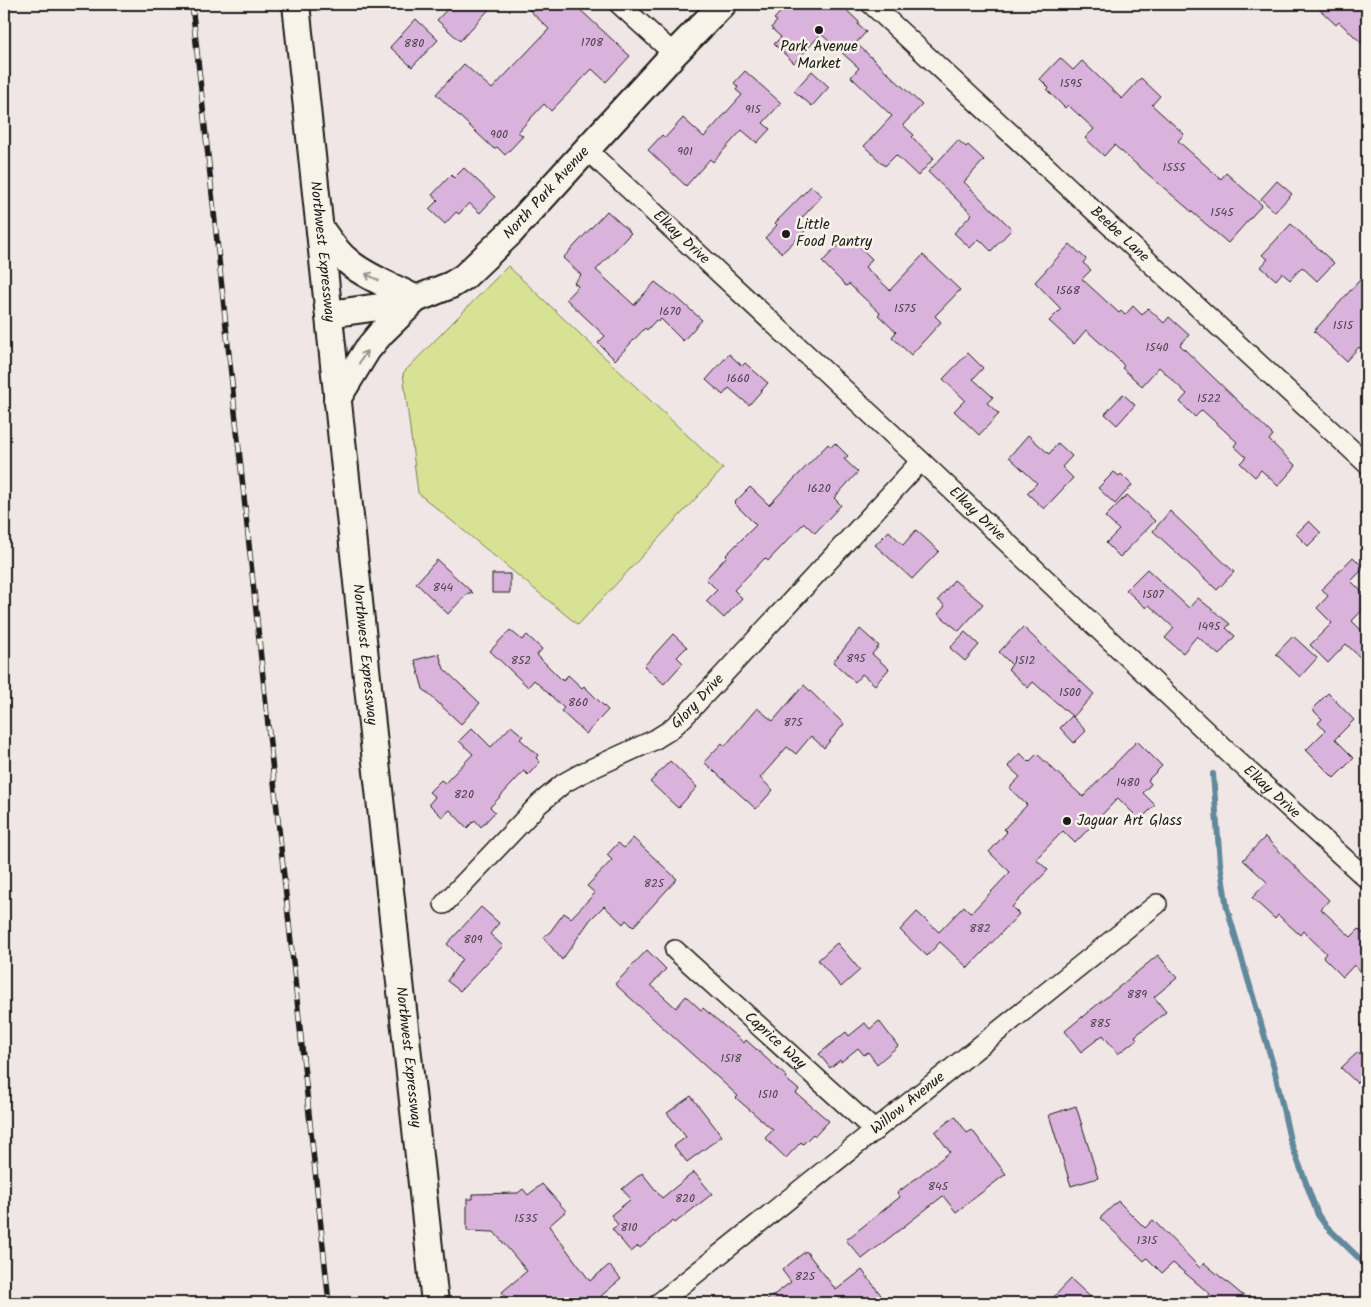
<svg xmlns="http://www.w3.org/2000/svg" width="1371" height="1307" font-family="Kalam,sans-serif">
  <rect width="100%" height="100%" fill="#f1e6e6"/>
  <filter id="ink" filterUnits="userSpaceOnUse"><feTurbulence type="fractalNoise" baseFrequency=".02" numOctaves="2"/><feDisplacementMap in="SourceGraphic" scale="10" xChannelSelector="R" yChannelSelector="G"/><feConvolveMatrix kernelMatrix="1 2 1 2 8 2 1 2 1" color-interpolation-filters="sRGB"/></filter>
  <g filter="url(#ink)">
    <path fill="#d7e295" stroke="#7a7f58" d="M508,266l215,203 -145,156 -160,-132 -15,-120z"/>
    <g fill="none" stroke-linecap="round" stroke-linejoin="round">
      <path stroke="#60899b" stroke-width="6" d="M1213,774l7,89 7,45 47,160 16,72 28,75 8,11 41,40"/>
    </g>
    <path fill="#dab3dc" stroke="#1c1c1c" d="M452,4h42l-34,37 -23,-21z
      M523,4h51l56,52 -24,26 -14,-13 -41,42 -7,-7 -26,28 5,4 -18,19 -8,-8 -3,2 -58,-55 28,-30 28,25 57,-60z
      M788,4h52l19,18 -1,3 8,7 -10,11 66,62 -19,20 11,10 -2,2 22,21 -16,18 -22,-21 -11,11 -21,-20 28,-30 -41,-39 8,-9 -38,-34 -27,29 -20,-19 7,-7 -10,-9 6,-7 -3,-2z
      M1314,4h53v44l-28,-26 -3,3z
      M416,19l22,21 -26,27 -22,-20z
      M1060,58l13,12 9,-9 40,38 19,-21 19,18 -8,9 32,29 -6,7 43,38 5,-6 36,32 -34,38 -114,-98 -10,11 -19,-18 9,-9 -26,-24 -3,3 -18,-18 2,-2 -9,-9z
      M745,71l36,32 -18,20 7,6 -13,14 -15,-13 -29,32 -3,-3 -24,27 -38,-36 14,-15 3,3 18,-20 21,19 38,-42 -6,-5 2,-3 -4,-4z
      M812,71l17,16 -17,19 -18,-15z
      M958,140l8,7 2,-2 16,15 -20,22 48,47 -21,22 -12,-12 -9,9 -16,-15 18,-19 -44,-42z
      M464,168l31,29 -15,16 -11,-10 -10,11 -3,-2 -11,12 -16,-15 9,-9 -6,-5 19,-20 3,3z
      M1277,181l15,13 -17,18 -14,-13z
      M811,186l11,10 -23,25 8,8 -25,24 -17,-15 12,-13 -2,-2z
      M607,211l24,22 -35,37 38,35 21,-23 17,13 1,-1 29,26 -19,21 -22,-22 -3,3 -2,-2 -9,10 -2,-2 -30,32 -17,-17 7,-7 -39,-37 12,-13 -4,-3 7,-8 -18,-17z
      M1291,224l43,39 -17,18 -15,-14 -12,13 -8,-7 -6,7 -15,-13 7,-8 -6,-4z
      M848,235l24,24 -7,8 25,23 33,-35 37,35 -25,26 6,6 -30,33 -19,-18 4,-5 -18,-17 2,-2 -31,-29 -3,2 -24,-24z
      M1070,244l16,15 -3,4 8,7 -9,9 37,34 2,-2 4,4 8,-9 9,9 6,-7 16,15 5,-6 20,18 -9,10 93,90 -4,5 27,26 -18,20 -17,-16 -6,7 -15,-14 6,-6 -12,-11 3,-4 -35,-32 -7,7 -15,-15 7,-8 -28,-27 -17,19 -20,-18 2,-2 -4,-5 -34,-31 -12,14 -25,-23 12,-12 -26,-27z
      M1367,272v33l-6,7 6,6v36l-8,-7 -13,14 -32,-30z
      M968,353l15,15 -10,11 20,18 -6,6 12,11 -20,21 -25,-24 11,-11 -22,-21z
      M729,354l13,12 3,-3 23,20 -19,22 -20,-17 -6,7 -17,-15z
      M1123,394l12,11 -18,20 -12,-11z
      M1028,435l21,19 9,-11 14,13 -10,11 11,11 -29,31 -17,-16 10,-10 -28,-26z
      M835,443l13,13 -4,3 14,13 -24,26 7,7 -26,28 -11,-10 -36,38 -3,-3 -31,32 8,8 -18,20 -18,-17 11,-11 -11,-11 21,-23 -1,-1 30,-30 -22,-22 16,-16 19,18 59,-61 3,3z
      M1114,472l5,4 2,-2 11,11 -17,19 -17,-16z
      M1127,495l28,26 -35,36 -14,-14 13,-13 -14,-13z
      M1170,511l64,61 -17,18 -64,-59z
      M1309,521l12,12 -13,13 -12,-12z
      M916,530l23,21 -27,28 -37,-34 14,-14 14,14z
      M1353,557l11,11 -13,13 16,16v8l-15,16 15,15v28l-21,-20 -18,19 -18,-18 22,-22 -15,-15 11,-12 -6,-7z
      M437,560l36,33h-5l-20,21 -32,-31z
      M1147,569l42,39 9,-10 32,26 -4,4 9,8 -16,19 -22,-19 -14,17 -18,-15 9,-10 -25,-23 -3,3 -20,-18z
      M492,574h18v19h-18z
      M954,580l29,24 -24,27 -21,-17 7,-8 -7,-6z
      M1023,627l71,67 -21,23 -40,-35 -5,6 -20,-19 4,-4 -13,-13z
      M860,629l19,17 -7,8 17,15 -14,16 -13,-11 -7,8 -22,-20z
      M510,630l12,10 5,-5 15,14 -5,6 26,26 5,-6 14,13 2,-2 24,24 -22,24 -25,-23 3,-3 -30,-28 -6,7 -38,-36z
      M965,632l14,13 -14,16 -15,-13z
      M673,634l14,13 -10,10 6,6 -19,21 -20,-18z
      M1293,636l24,22 -17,19 -24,-23z
      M439,654l5,15 36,34 -19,21 -38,-35 -8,-29z
      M804,685l40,39 -20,24 -13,-12 -15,18 -9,-7 -27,31 13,12 -17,19 -52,-47 18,-19 3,3 32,-38 16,13z
      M1328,693l26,27 -19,19 19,19 -20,20 -28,-28 19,-19 -7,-8 4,-4 -10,-10z
      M1072,716l14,15 -12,12 -14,-15z
      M511,726l12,10 -3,3 18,16 -2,3 4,4 -12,13 -4,-4 -25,27 -9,9 5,5 -14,15 -6,-7 -8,8 -17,-18 -8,7 -13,-13 6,-7 -6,-5 12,-12 4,3 28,-29 -14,-13 13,-13 19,19z
      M1137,741l25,25 -14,14 3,4 -8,9 12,12 -15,15 -22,-22 -43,45 -12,-12 -27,28 12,11 -36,37 7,7 -51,54 -28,-26 -13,14 -27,-26 17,-18 22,20 25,-26 7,7 39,-41 -21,-20 18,-20 -3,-3 23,-24 -18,-17 11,-11 -12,-11 12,-13 9,9 8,-8 46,43z
      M670,761l27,26 -19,21 -28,-26z
      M1265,837l64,63 -8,9 30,28 8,-8 8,9v39l-13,-12 -11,12 -20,-20 3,-4 -23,-22 -3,4 -22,-20 -3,4 -23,-21 15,-16 -24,-22z
      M633,838l44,41 -44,48 -7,-7 -3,4 -19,-18 -14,14 -28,40 -19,-23 7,-5 14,-19 7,5 24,-25 -8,-7 25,-26 -5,-5 11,-12 6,5z
      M481,907l18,16 -9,11 13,12 -43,45 -13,-10 15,-22 -15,-15z
      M837,943l23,27 -19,17 -23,-27z
      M647,950l19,19 -15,16 25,23 10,-12 15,14 2,-2 41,35 2,-3 41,37 -1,2 13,11 -3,3 33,28 -14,15 -2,-2 -10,10 -2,-2 -15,16 -21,-20 8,-8 -37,-32 2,-2 -123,-112z
      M1158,955l19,23 -23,19 12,15 -31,24 2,3 -19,15 -15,-19 -22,17 -16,-21z
      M879,1021l19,25 -21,18 -9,-12 -4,3 -6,-7 -17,14 -1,-2 -10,8 -11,-14 27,-22 3,4 16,-13 5,6z
      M1358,1052l9,9v11l-10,11 -16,-15z
      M691,1096l31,40 -35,26 -13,-16 12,-9 -19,-24z
      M1076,1106l22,72 -27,8 -22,-71z
      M955,1116l12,17 5,-3 34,44 -50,38 -13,-16 -81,63 -16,-19 54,-43 -3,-4 53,-41 -15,-20z
      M694,1172l18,22 -37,29 -2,-2 -33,27 -2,-2 -7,6 -19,-23 6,-4 -7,-10 20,-16 -9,-10 20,-16 20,25z
      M542,1184l24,27 -17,15 41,55 19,-16 12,14 -20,17 6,7h-96l-9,-11 25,-21 -33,-39 -27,-1v-32h6v-5l45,-1 5,-4 5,6z
      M1118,1201l27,27 8,-8 47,48 4,-5 48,40h-49l7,-9 -37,-31 -11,10 -15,-15 -3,3 -44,-43z
      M806,1251l30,39 26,-20 19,25 -10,8h-108l28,-21 -9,-12z
      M1071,1279l26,24h-49z"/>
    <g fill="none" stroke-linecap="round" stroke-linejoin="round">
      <defs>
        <g id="street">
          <path d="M619,4l55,50"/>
          <path id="s1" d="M871,4l496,460"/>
          <path id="s2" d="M586,149l335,312 311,295 135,123"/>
          <path id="s3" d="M444,904l95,-100 25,-21 18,-10 72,-33 16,-10 14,-13 237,-256"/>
          <path id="s4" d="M675,950l200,181"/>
          <path id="s5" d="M659,1303l498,-399"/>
        </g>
        <g id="secondary">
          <path id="s6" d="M296,4l79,749 60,550"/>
          <path d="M320,228c9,13 18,26 31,36 19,15 43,23 65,35l-35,34 -14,17 -30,49"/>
          <path id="s7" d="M329,314l50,-7 37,-8 35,-14 13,-8 46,-44 164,-179 49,-50"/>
        </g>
      </defs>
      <use href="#street" stroke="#1c1c1c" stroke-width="22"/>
      <use href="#secondary" stroke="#1c1c1c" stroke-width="30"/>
      <use href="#street" stroke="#f7f3e8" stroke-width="19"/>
      <use href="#secondary" stroke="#f7f3e8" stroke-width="26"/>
      <defs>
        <path id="rail" d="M192,4l137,1299"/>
      </defs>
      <use href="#rail" stroke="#1c1c1c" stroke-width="5.5"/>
      <use href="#rail" stroke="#f7f3e8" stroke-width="4" stroke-dasharray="11" stroke-linecap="butt"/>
    </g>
    <defs><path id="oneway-shaft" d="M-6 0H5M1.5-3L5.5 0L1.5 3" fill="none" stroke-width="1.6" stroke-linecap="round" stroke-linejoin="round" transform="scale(1.25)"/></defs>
    <g stroke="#94928c">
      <use href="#oneway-shaft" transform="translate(372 277) rotate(-153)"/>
      <use href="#oneway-shaft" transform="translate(363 357) rotate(-58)"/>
    </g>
  </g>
  <g fill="#1c1c1c" stroke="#f7f3e8" stroke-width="2">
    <circle cx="819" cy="30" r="5"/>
    <circle cx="786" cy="234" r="5"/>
    <circle cx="1067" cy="821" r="5"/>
  </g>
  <g text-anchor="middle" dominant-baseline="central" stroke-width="5" stroke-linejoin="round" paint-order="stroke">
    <g font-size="12" fill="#4c424c">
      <text x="592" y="42">1708</text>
      <text x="414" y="43">880</text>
      <text x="1071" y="83">1595</text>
      <text x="753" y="109">915</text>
      <text x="499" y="134">900</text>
      <text x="685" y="151">901</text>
      <text x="1174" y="167">1555</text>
      <text x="1222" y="212">1545</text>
      <text x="1068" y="290">1568</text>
      <text x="905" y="308">1575</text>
      <text x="670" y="311">1670</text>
      <text x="1343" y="325">1515</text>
      <text x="1157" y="347">1540</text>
      <text x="738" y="378">1660</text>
      <text x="1209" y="398">1522</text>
      <text x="819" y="488">1620</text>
      <text x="443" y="587">844</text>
      <text x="1153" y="594">1507</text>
      <text x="1209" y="626">1495</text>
      <text x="856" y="658">895</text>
      <text x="521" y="660">852</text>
      <text x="1025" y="660">1512</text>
      <text x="1070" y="692">1500</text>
      <text x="578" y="702">860</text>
      <text x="793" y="722">875</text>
      <text x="1128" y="782">1480</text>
      <text x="464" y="794">820</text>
      <text x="654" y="883">825</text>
      <text x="980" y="928">882</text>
      <text x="473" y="939">809</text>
      <text x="1137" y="994">889</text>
      <text x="1100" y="1023">885</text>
      <text x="731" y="1058">1518</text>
      <text x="768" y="1094">1510</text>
      <text x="938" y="1186">845</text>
      <text x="685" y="1198">820</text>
      <text x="526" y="1218">1535</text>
      <text x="629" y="1227">810</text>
      <text x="1147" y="1240">1315</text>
      <text x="805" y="1276">825</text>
    </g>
    <g font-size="15" fill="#1c1c1c" stroke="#f7f3e8" text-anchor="start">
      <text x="819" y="47" text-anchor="middle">Park Avenue<tspan x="819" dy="17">Market</tspan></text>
      <text x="796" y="225">Little<tspan x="796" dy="17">Food Pantry</tspan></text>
      <text x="1077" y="821">Jaguar Art Glass</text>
    </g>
    <g font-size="15" fill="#1c1c1c" stroke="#f7f3e8">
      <text stroke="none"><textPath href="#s7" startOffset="259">North Park Avenue</textPath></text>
      <text stroke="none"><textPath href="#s1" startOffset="339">Beebe Lane</textPath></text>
      <text stroke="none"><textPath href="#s2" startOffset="130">Elkay Drive</textPath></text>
      <text stroke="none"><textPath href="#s6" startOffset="249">Northwest Expressway</textPath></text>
      <text stroke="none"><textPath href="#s2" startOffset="535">Elkay Drive</textPath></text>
      <text stroke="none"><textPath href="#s6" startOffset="654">Northwest Expressway</textPath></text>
      <text stroke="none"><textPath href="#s3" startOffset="329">Glory Drive</textPath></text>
      <text stroke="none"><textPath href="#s2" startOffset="940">Elkay Drive</textPath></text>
      <text stroke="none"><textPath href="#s4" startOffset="135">Caprice Way</textPath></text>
      <text stroke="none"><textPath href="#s6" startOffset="1059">Northwest Expressway</textPath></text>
      <text stroke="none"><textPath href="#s5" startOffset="319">Willow Avenue</textPath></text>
    </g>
  </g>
  <rect width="1371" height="1307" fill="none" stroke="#f7f3e8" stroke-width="20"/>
  <rect x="10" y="10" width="1351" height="1287" fill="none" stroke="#1c1c1c" stroke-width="2" filter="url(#ink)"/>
</svg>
